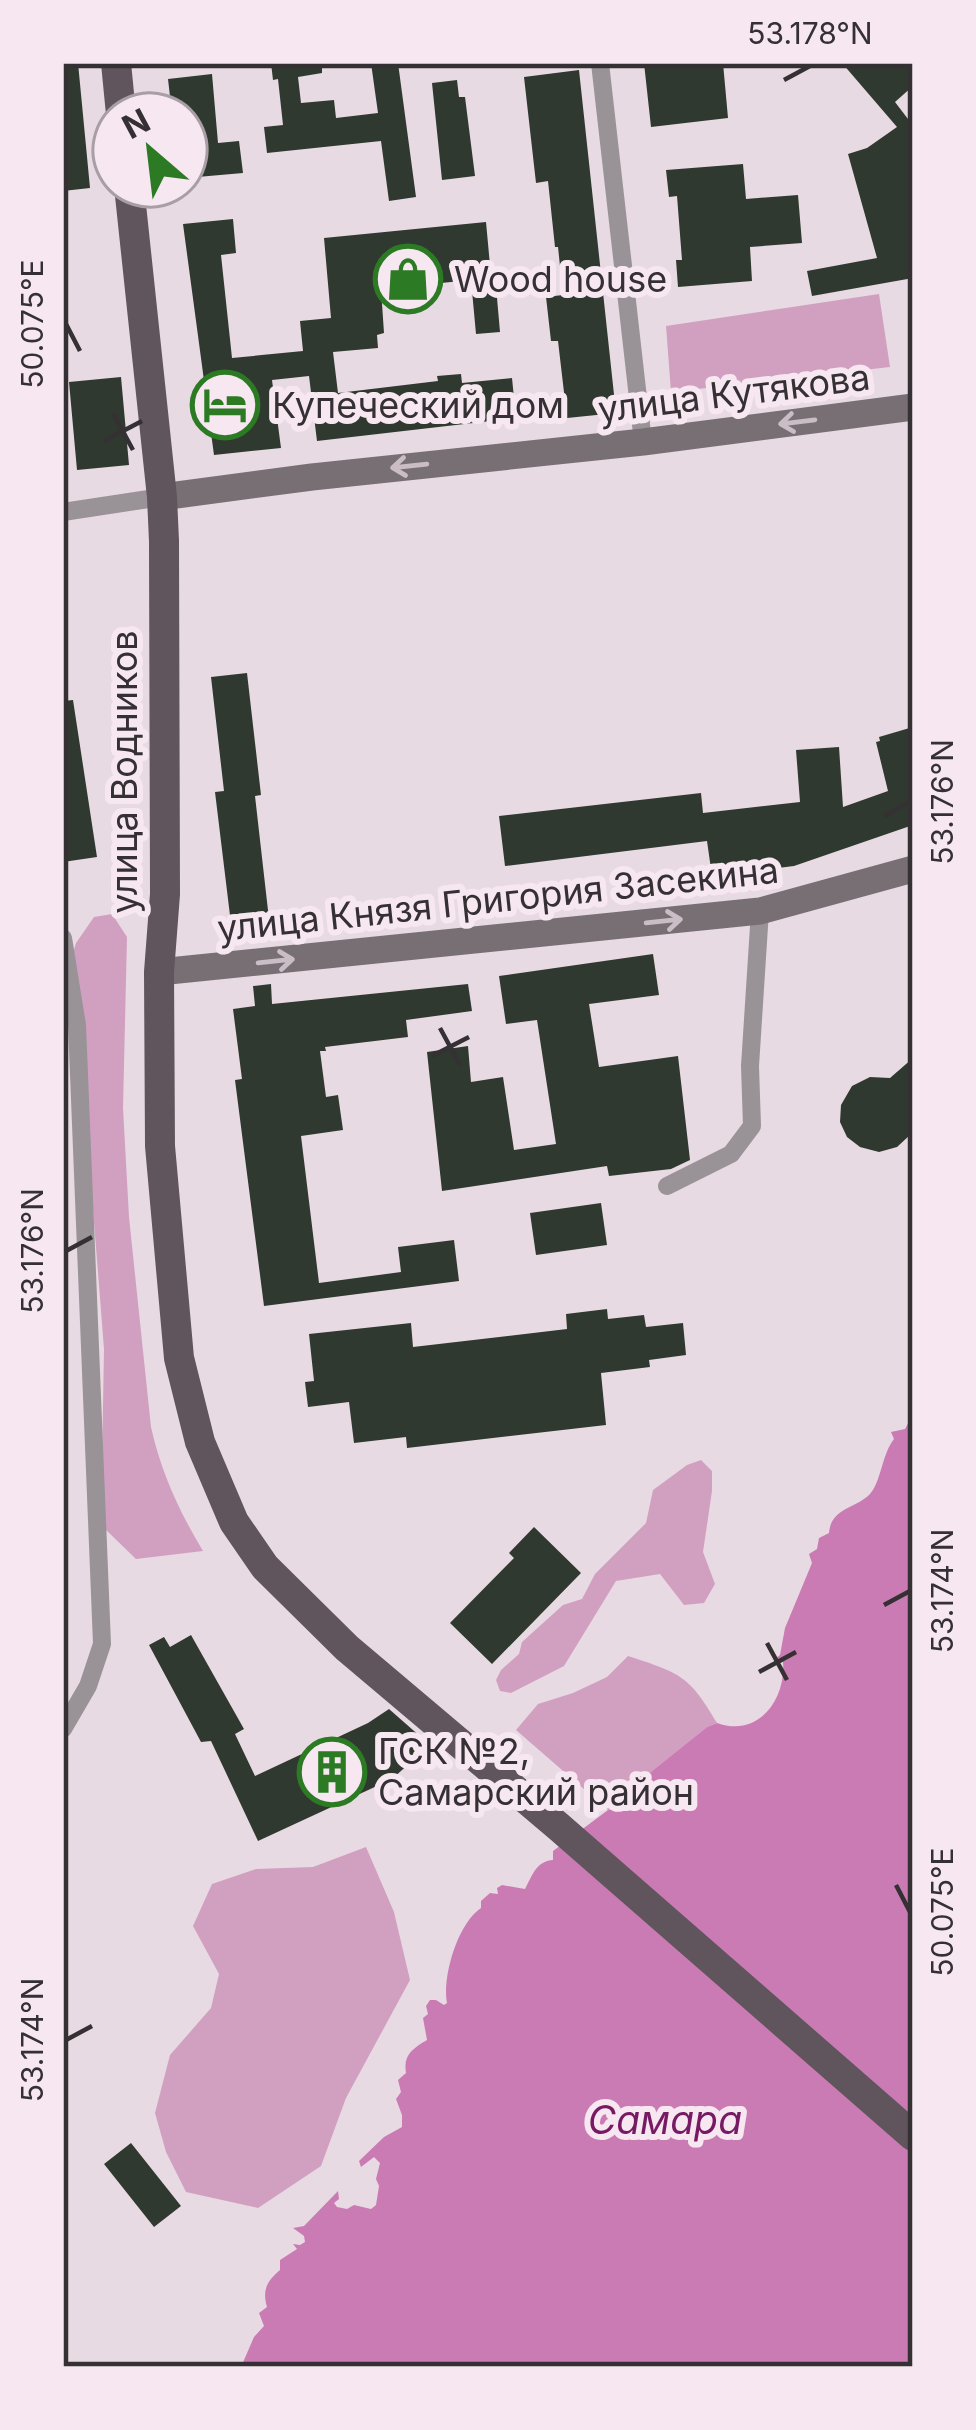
<svg xmlns="http://www.w3.org/2000/svg" width="976" height="2430" font-family="Inter,sans-serif">
  <rect width="100%" height="100%" fill="#e8dae3"/>
  <path fill="#d1a0c1" d="M879,294l11,73 -219,25 -5,-66z
    M112,914l15,23 -4,171 6,109 22,210c10,45 28,84 52,124l-67,8 -31,-30 -3,-68 2,-112 -11,-140 -27,-233 10,-33 18,-26z
    M701,1460l11,11v20l-9,61 12,32 -11,19 -20,2 -24,-31 -44,7 -52,85 -53,27 -11,-2 -4,-11 5,-10 18,-16 3,-12 41,-37 19,-6 13,-25 51,-51 7,-33 34,-25z
    M628,1656c52,17 61,19 89,67l-10,4 -70,56 -12,6 -11,19 -6,2 -92,-80 22,-26 35,-11 34,-16z
    M366,1847l28,65 16,68 -64,118 -25,68 -63,42 -72,-16 -20,-40 -11,-39 15,-58 41,-47 8,-34 -26,-48 19,-42 44,-15 57,-2z"/>
  <path fill="#ca7bb4" d="M913,1414v953h-672l13,-30 10,-11 -5,-13 8,-6c-5,-17 0,-26 13,-37v-10l17,-11 -4,-5 7,1 5,-3 -1,-6 -11,-8 11,-2 34,-35 1,8 -5,4 3,4 10,2 7,-4 17,4 5,-4 3,-19 -3,-7 4,-16 -6,-6 -13,10 -2,-6 25,-24 18,-10v-12l-6,-16 5,-7 -3,-12 8,-7c-3,-18 6,-24 21,-33l-4,-22 5,-4 -2,-8 4,-6h6l8,5 3,-2c-5,-25 10,-79 34,-95v-7l9,-8 8,1 -1,-6 5,-3 23,4c7,-13 11,-28 28,-29v-9l55,-41 6,-2c3,-13 11,-19 23,-25l70,-56 10,-4c41,15 69,-23 66,-61l-6,1 -2,-4 5,-4 5,-27 27,-65 -3,-9 8,-5 2,-11 10,-5c2,-25 26,-24 41,-39 11,-12 12,-40 24,-55l-3,-7 14,-3z"/>
  <path fill="#30392f" d="M63,63h15l12,125 -27,3z
    M271,63h51v10l-24,4 3,26 33,-3 2,18 42,-5 -7,-50h27l18,134 -27,4 -8,-60 -114,12 -3,-26 19,-2 -5,-46 -5,1z
    M644,63h79l5,55 -77,9z
    M842,63h71v23l-18,16 13,17 5,-4v163l-101,18 -5,-25 70,-13 -29,-104 19,-6 30,-21z
    M579,70l37,343 -49,5 -9,-77h-7l-5,-44 17,-2 -5,-48h-3l-7,-66 -12,2 -12,-106z
    M212,74l6,69 21,-2 4,32 -57,5v-64h-14l-4,-35z
    M457,80l2,17h6l10,79 -33,4 -10,-97z
    M743,164l3,35 52,-4 4,48 -52,4 2,34 -74,6 -2,-27h6l-5,-64 -8,1 -3,-27z
    M233,219l3,34 -15,2 11,103 71,-7 -3,-30 31,-3 -7,-80 162,-16 5,54 4,-1 5,57 -24,2 -5,-54 -90,9 3,44 -7,2 1,13 -45,4 5,41 100,-12 -1,-5 24,-2 1,9 50,-5 4,40 -199,23 -8,-65 -37,4 9,68 -67,7 -31,-231z
    M121,377l8,88 -52,5 -8,-88z
    M247,673l14,122 -6,1 15,132 -38,4 -17,-140 9,-1 -13,-114z
    M73,700l24,157 -34,5v-161z
    M913,727v98l-119,41 -82,10 -5,-35 -202,25 -6,-50 202,-23 2,20 97,-11 -4,-52 43,-3 4,60 45,-16 -12,-49 4,-1 -1,-4z
    M653,954l6,41 -70,9 10,63 79,-11 12,104 -19,9 -62,7 -2,-10 -165,25 -15,-139 41,-6 3,36 32,-5 11,73 42,-6 -19,-124 -31,4 -7,-48z
    M271,984l1,20 196,-20 4,27 -66,9 2,17 -83,10 1,4h-6l6,46 12,-2 5,35 -42,6 18,147 82,-11 -3,-25 56,-7 5,41 -195,25 -29,-226 7,-1 -9,-70 22,-3 -2,-20z
    M913,1058v69l-3,8 -13,12 -18,5 -19,-5 -13,-10 -7,-15 1,-17 11,-19 18,-9 20,1z
    M601,1203l6,42 -71,10 -6,-42z
    M607,1309l1,10 36,-4 2,12 37,-4 3,32 -37,5 1,7 -49,6 5,52 -199,23 -1,-11 -52,6 -5,-41 -41,5 -3,-25 9,-1 -5,-47 102,-11 2,24 154,-18 -1,-15z
    M534,1527l47,46 -89,91 -42,-41 64,-65 -5,-5z
    M191,1635l53,94 -9,5 20,42 113,-53 21,-14 41,36 -38,34 -134,62 -47,-100 -10,1 -52,-97 15,-8 6,10z
    M131,2143l50,63 -27,21 -50,-63z"/>
  <g fill="none" stroke-linecap="round" stroke-linejoin="round">
    <path stroke="#999397" stroke-width="18" d="M600,63l43,379
      M63,512l99,-15
      M63,938l14,87 25,619 -14,42 -25,43
      M667,1186l64,-32 21,-28 -2,-60 10,-155"/>
    <path stroke="#786f75" stroke-width="27" d="M162,497l150,-20 331,-35 270,-35
      M159,972l601,-61 153,-42"/>
    <path stroke="#60555c" stroke-width="30" d="M116,63l5,51
      M129,186l33,311 2,44 1,353 -6,78 1,174 19,212 21,84 34,80 31,45 82,81 212,179 354,309"/>
  </g>
  <defs><path id="oneway-shaft" d="M-6 0H5M1.5-3L5.5 0L1.5 3" fill="none" stroke-width="1.6" stroke-linecap="round" stroke-linejoin="round" transform="scale(3)"/></defs>
  <g stroke="#cabdc6">
    <use href="#oneway-shaft" transform="translate(797 422) rotate(173)"/>
    <use href="#oneway-shaft" transform="translate(409 466) rotate(174)"/>
    <use href="#oneway-shaft" transform="translate(664 921) rotate(-6)"/>
    <use href="#oneway-shaft" transform="translate(276 961) rotate(-6)"/>
  </g>
  <path fill="none" stroke="#353033" stroke-width="4.5" d="M784,80l26,-14M66,324l14,27M113,413l20,37M104,441l38,-20M884,816l26,-14M440,1028l20,37M432,1056l37,-19M66,1251l26,-14M884,1605l26,-14M767,1643l20,37M759,1672l37,-20M896,1885l14,27M66,2040l26,-14"/>
  <defs>
    <symbol id="shop-ring" viewBox="-11 -11 22 22"><circle r="9.5" fill="#f6e7f1" stroke="#2c7b24" stroke-width="1.5"/><path d="M-5-2.5h2.3a2.7 3.5 0 0 1 5.4 0H5L5.5 6h-11ZM-1.5-2.5h3a1.5 2.3 0 0 0-3 0Z" fill="#2c7b24"/></symbol>
    <symbol id="hotel-ring" viewBox="-11 -11 22 22"><circle r="9.5" fill="#f6e7f1" stroke="#2c7b24" stroke-width="1.5"/><path d="M-6-4.5h1.5V1H6V5H4.5V3h-9V5H-6ZM-4 0a1.8 1.8 0 1 1 3.6 0ZM.5 0V-2.5h3Q6-2.5 6 0Z" fill="#2c7b24"/></symbol>
    <symbol id="building-ring" viewBox="-11 -11 22 22"><circle r="9.5" fill="#f6e7f1" stroke="#2c7b24" stroke-width="1.5"/><path d="M-4-6H4V6H1V3H-1V6H-4ZM-2.5-4.3h1.7v1.8h-1.7ZM.8-4.3h1.7v1.8H.8ZM-2.5-1h1.7V.8h-1.7ZM.8-1h1.7V.8H.8Z" fill="#2c7b24"/></symbol>
  </defs>
  <g fill-rule="evenodd">
    <use href="#shop-ring" x="370" y="241" width="76" height="76"/>
    <use href="#hotel-ring" x="187" y="367" width="76" height="76"/>
    <use href="#building-ring" x="294" y="1734" width="76" height="76"/>
  </g>
  <g text-anchor="middle" dominant-baseline="central" stroke-width="12" stroke-linejoin="round" paint-order="stroke">
    <g font-size="36" fill="#353033" stroke="#f6e7f1" text-anchor="start">
      <text x="454" y="279">Wood house</text>
      <text x="272" y="405">Купеческий дом</text>
      <text x="378" y="1751">ГСК №2,<tspan x="378" dy="41">Самарский район</tspan></text>
    </g>
    <g font-size="36" fill="#353033" stroke="#f6e7f1">
      <text transform="translate(734 393) rotate(-7)">улица Кутякова</text>
      <text transform="translate(124 772) rotate(-90)">улица Водников</text>
      <text transform="translate(498 899) rotate(-6)">улица Князя Григория Засекина</text>
    </g>
    <g font-size="39" font-style="italic" fill="#771963" stroke="#f6e7f1">
      <text x="665" y="2119">Самара</text>
    </g>
  </g>
  <rect width="976" height="2430" fill="none" stroke="#f6e7f1" stroke-width="132"/>
  <g transform="translate(150 150) rotate(332)"><circle r="57" fill="#f6e7f1" stroke="#a99ea5" stroke-width="3"/>
  <path d="M0-9L21 45L0 30L-21 45Z" fill="#2c7b24"/>
  <text y="-18" font-size="33" font-weight="bold" text-anchor="middle" fill="#353033">N</text>
  </g>
  <rect x="66" y="66" width="844" height="2298" fill="none" stroke="#353033" stroke-width="4.5"/>
  <g font-size="30" text-anchor="middle" fill="#353033">
    <text x="810" y="44">53.178°N</text>
    <text transform="translate(33 324) rotate(-90)" y="10">50.075°E</text>
    <text transform="translate(943 802) rotate(-90)" y="10">53.176°N</text>
    <text transform="translate(33 1251) rotate(-90)" y="10">53.176°N</text>
    <text transform="translate(943 1591) rotate(-90)" y="10">53.174°N</text>
    <text transform="translate(943 1912) rotate(-90)" y="10">50.075°E</text>
    <text transform="translate(33 2040) rotate(-90)" y="10">53.174°N</text>
  </g>
</svg>
